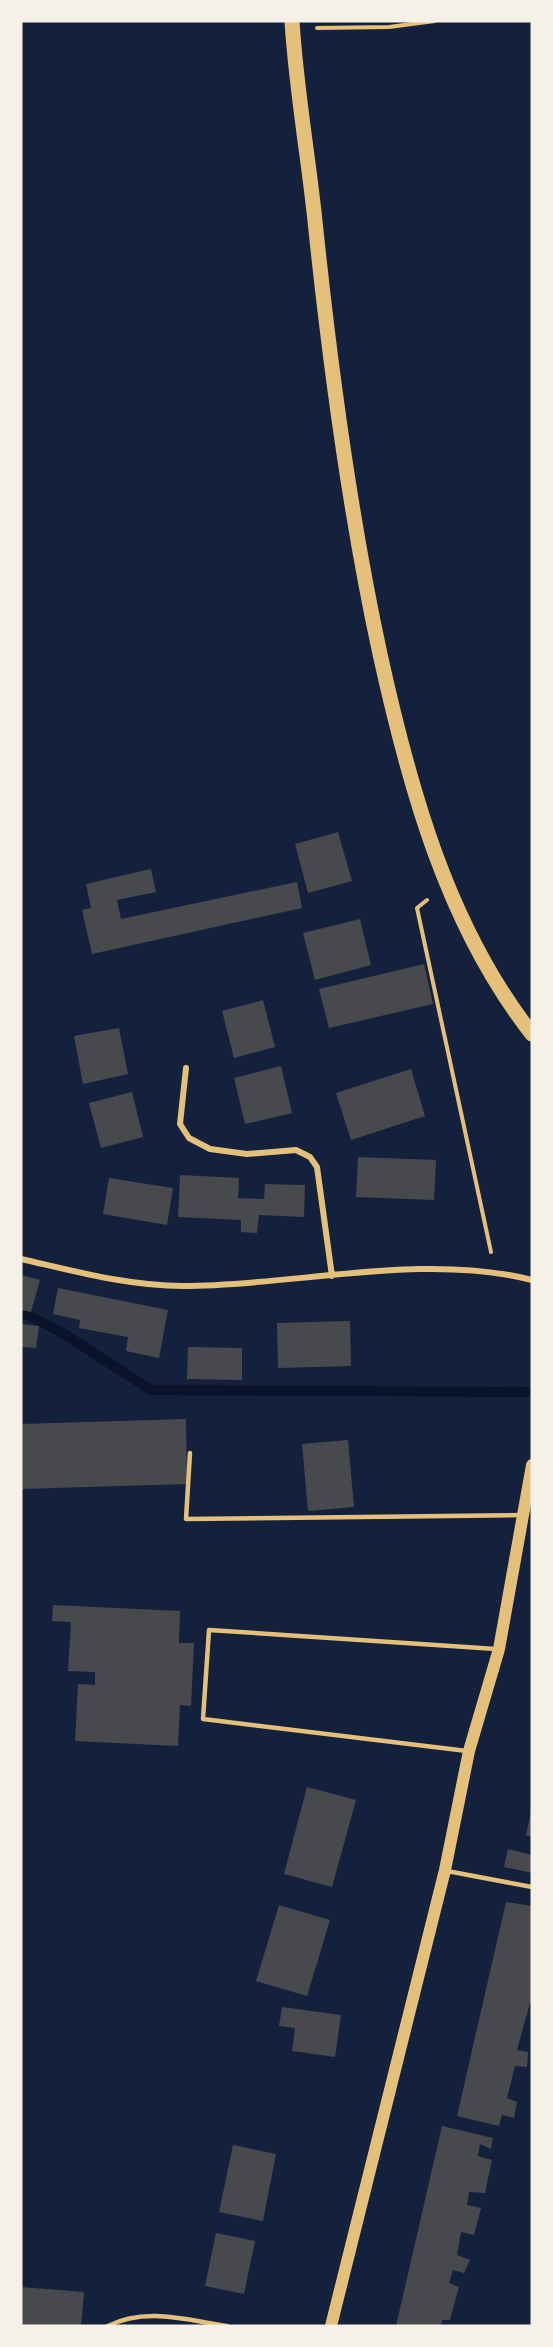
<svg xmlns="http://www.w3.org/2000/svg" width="553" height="2347" font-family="'PT Serif',serif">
  <rect width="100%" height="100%" fill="#14213d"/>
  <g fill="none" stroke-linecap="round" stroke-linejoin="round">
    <path stroke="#0b132b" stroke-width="10" d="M21,1315l5,-1 35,18 90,58 381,2"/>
  </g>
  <path fill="#48494c" d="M338,832l14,49 -44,12 -13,-49z
    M151,869l5,23 -39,8 4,19 176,-37 5,26 -210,46 -10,-44 9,-2 -5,-24z
    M360,919l11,46 -56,15 -12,-47z
    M424,964l9,40 -104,24 -10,-39z
    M263,1000l12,47 -41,11 -12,-47z
    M119,1028l9,46 -45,10 -9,-48z
    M281,1066l11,47 -47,11 -11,-46z
    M411,1069l14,47 -74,24 -15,-47z
    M132,1092l11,45 -42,11 -12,-45z
    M358,1157l78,3 -2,40 -78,-3z
    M180,1175l59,3 -1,20 26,1 1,-15 40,1 -1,32 -45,-2 -2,18 -16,-1v-12l-63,-3z
    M109,1178l64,10 -6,37 -64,-11z
    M21,1275l19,5 -9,32 -10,-2z
    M58,1288l110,22 -9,48 -33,-7 2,-14 -49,-9 1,-8 -27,-6z
    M350,1321l1,45 -73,2 -1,-45z
    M21,1324l18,2 -3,22 -15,-1z
    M188,1347l54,1v32l-55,-1z
    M186,1419l1,65 -166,5v-65z
    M348,1440l6,67 -46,4 -6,-67z
    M53,1605l127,6 -1,32h15l-3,63 -11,-1 -2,41 -103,-5 3,-57 17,1v-13l-27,-1 3,-49 -19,-1z
    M307,1787l49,13 -24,87 -48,-13z
    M531,1812h1v25l-6,-2z
    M508,1849l24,6v18l-28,-6z
    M506,1902l26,4v98l-2,-1 -13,47 11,2 -1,15 -12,-1 -8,32 10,4 -3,16 -12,-3 -3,11 -42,-10z
    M279,1905l51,15 -23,76 -51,-15z
    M282,2007l59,8 -6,42 -43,-6 3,-23 -16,-2z
    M442,2126l51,12 -2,11 -11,-5 -2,12 14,4 -7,33 -16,-1 -2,13 14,3 -7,27 -13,-3 -4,23 13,5 -6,13 -11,-3 -4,13 10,4 -9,33h-8l-1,6h-45z
    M233,2145l43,9 -13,67 -44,-9z
    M216,2233l39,8 -11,53 -39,-8z
    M21,2287l63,5 -3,34h-60z"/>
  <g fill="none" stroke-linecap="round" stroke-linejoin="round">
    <path stroke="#e5c07b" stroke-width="4" d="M317,28l72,-1 46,-6
      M427,900l-10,8 74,344"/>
    <path stroke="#e5c07b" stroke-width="4.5" d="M190,1453l-4,66 336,-4
      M467,1751l-264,-32 6,-89 287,19
      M447,1871l85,16
      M108,2326c38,-19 78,-6 119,0"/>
    <path stroke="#e5c07b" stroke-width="6" d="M186,1068l-6,56 9,14 21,11 37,5 49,-4 14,7 7,10 15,109
      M21,1259c53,12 107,27 162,27 112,0 239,-34 349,-6"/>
    <path stroke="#e5c07b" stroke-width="12" d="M331,2326l114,-456 24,-119 30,-102 33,-184"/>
    <path stroke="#e5c07b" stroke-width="15" d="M292,21c4,67 16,133 23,200 15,145 34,290 65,433 29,132 67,272 152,380"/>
  </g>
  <rect width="553" height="2347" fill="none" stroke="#f6f1e7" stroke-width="45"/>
</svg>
